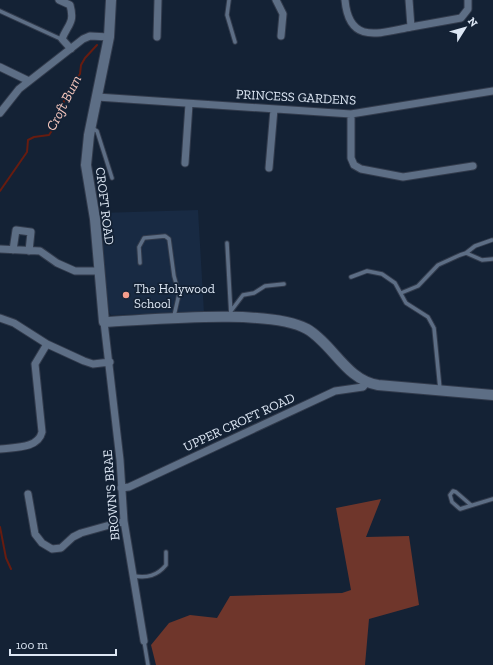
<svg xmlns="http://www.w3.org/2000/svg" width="493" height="665" font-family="'Zilla Slab',serif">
  <rect width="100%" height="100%" fill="#142235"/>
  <path fill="#182a43" d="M198,210l6,103 -93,2 -2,-3 -10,-99z"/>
  <path fill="#6f362b" d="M381,499l-15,38 43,-1 10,69 -50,14 -4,46h-209l-5,-20 18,-22 21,-8 27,3 13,-22 112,-3 9,-3 -15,-82z"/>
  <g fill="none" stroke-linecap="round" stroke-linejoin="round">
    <path stroke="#671c10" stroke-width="2" d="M0,191l27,-39 1,-12 6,-3 15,-2 6,-9 13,-36 12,-16 1,-9 4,-7 12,-13
      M0,527l6,31 5,11"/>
    <defs>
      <path id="lane" d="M229,0l-2,15 8,27
        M0,11l63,29
        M92,128l5,3 15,47
        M227,243l4,73
        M466,253l9,-7 17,-6
        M140,263l-1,-16 5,-9 21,-2 4,3 5,37 5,18 -5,22
        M351,277l16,-6 15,3 13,9 11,20 22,14 6,11 6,61
        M401,293l17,-7 20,-21 22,-10 6,-2 16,7 11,-1
        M231,311l12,-16 11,-2 11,-7 19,-2
        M471,505l-15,-13 -3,-1 -3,4 2,7 8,7 33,-10
        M134,576c13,2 23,0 32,-11v-13
        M144,641l4,24"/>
      <path id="street" d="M59,0l11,5c5,18 -2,19 -8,34l9,10
        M276,0l7,14 -2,22
        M345,0c4,45 34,33 66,27l-2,-27
        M411,27l50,-9 7,-9v-9
        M157,37l1,-37
        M0,67l29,14
        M97,97l254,17 142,-23
        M0,113l19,-24 64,-50 7,-3 19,1
        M351,114v44l3,7 7,4 42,8 70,-11
        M185,163l4,-59
        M269,168l5,-59
        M0,249l40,2 17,12 18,8h24
        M13,250l3,-20 15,2 -2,19
        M0,318l14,5 33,21 37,17 9,3 17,-2
        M104,322l16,138 4,61 20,120
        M0,449c14,-2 38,0 42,-17l-7,-68 12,-20
        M121,488l8,-1 206,-96 28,-4 4,-5
        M28,494l7,40 7,9 10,6 9,-1 12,-11 8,-4 43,-12"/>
      <path id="secondary" d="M111,0l-2,37 -20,98 -3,30 9,54 9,103c47,-2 165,-14 203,7 26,15 39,51 71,56l115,10"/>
    </defs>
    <use href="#lane" stroke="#323b4c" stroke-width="5.5"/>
    <use href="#street" stroke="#323b4c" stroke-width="9"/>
    <use href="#secondary" stroke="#323b4c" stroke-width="12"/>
    <use href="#lane" stroke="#5d6e85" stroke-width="3.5"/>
    <use href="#street" stroke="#5d6e85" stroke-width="7"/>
    <use href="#secondary" stroke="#5d6e85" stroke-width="10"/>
  </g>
  <circle fill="#f49d8c" stroke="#142235" stroke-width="1.5" cx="126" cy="295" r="4"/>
  <g text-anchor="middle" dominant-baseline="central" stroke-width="3.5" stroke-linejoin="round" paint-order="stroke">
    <g font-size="13" fill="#dde7f4" stroke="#142235">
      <text transform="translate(296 97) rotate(3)">PRINCESS GARDENS</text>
      <text transform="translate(105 206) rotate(83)">CROFT ROAD</text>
      <text transform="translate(239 422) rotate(-25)">UPPER CROFT ROAD</text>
      <text transform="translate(111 495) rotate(-95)">BROWN'S BRAE</text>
    </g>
    <g font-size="13" fill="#dde7f4" stroke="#142235" text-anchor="start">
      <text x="134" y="288">The Holywood<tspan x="134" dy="15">School</tspan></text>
    </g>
    <g font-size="14" font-style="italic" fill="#facac0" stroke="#142235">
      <text transform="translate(64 103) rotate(-63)">Croft Burn</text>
    </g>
  </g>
  <g transform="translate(465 28) rotate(53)" stroke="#142235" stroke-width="3" paint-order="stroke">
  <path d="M0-3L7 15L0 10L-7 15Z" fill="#dde7f4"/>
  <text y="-6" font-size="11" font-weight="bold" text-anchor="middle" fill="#dde7f4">N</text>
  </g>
  <path d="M10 649v6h106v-6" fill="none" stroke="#dde7f4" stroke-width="2"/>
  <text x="16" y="649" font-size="12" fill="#dde7f4" stroke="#142235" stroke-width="3" paint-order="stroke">100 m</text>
</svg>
